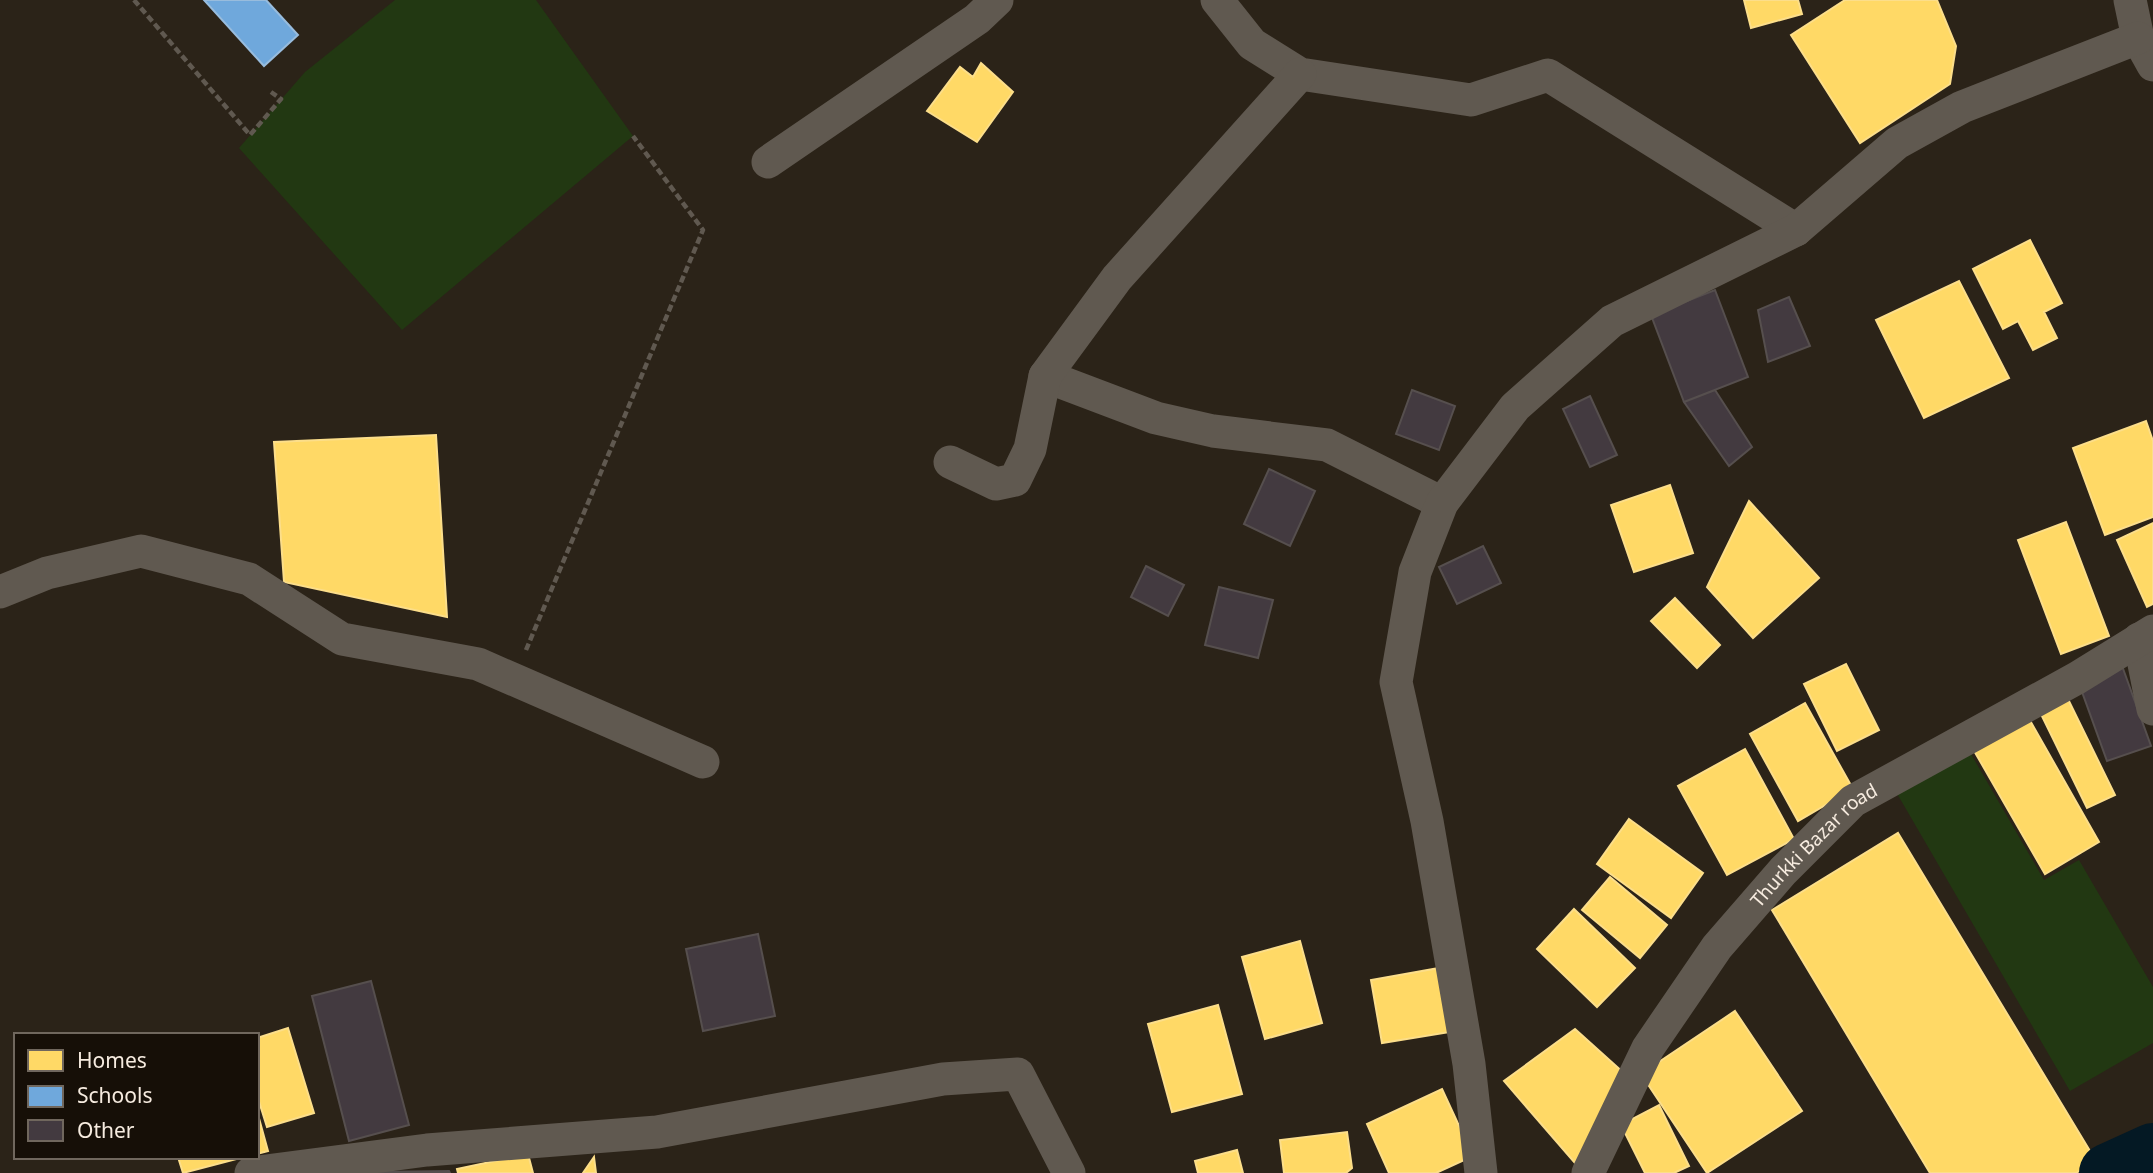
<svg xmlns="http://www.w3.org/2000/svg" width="2153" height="1173" font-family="'Noto Sans',sans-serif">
  <rect width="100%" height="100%" fill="#2b2318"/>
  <path fill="#223812" d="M395,0h141l97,136 -231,194 -163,-182 66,-76z
    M1964,742l80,138 35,-20 74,127v56l-83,48 -178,-306z"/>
  <path fill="#ffd966" stroke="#fcde8a" stroke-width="2" d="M1744,0h54l4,14 -51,14z
    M1845,0h92l19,46 -6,38 -90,59 -69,-108z
    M981,63l32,29 -36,50 -50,-31 33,-44 13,10z
    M2030,240l32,63 -18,9 13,26 -24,12 -15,-29 -15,8 -30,-60z
    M1959,281l50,97 -85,40 -48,-98z
    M2146,421l7,20v76l-48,18 -32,-87z
    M436,435l11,182 -163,-35 -10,-140z
    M1670,485l23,68 -59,19 -23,-67z
    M1749,501l70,77 -66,60 -46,-51z
    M2066,522l43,114 -48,18 -43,-114z
    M2153,523v81l-6,3 -30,-67z
    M1675,598l45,47 -23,23 -46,-47z
    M1846,664l33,66 -42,21 -33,-67z
    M2065,693l50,102 -28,13 -50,-102z
    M1805,703l48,86 -55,32 -48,-87z
    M2024,710l75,132 -54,32 -76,-132z
    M1745,749l49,90 -67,36 -49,-89z
    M1629,819l74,54 -32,45 -74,-54z
    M1898,833l198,328 -20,12h-146l-158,-263z
    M1610,877l57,48 -27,33 -58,-48z
    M1574,909l61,59 -38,39 -60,-58z
    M1300,941l22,82 -57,16 -23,-82z
    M1439,968l11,64 -68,11 -11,-63z
    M1218,1005l24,89 -70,18 -24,-88z
    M1735,1011l67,100 -95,62 -66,-99z
    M288,1028l26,85 -47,14 -10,-32v-57z
    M1575,1029l51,46 -51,88 -71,-82z
    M1442,1089l31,67 -37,17h-47l-22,-49z
    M1659,1105l30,61 -15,7h-29l-24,-48z
    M257,1111l11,40 -11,3z
    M1347,1132l5,36 -6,5h-62l-4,-33z
    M1237,1150l6,23h-45l-3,-12z
    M528,1154l5,19h-75l-1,-4z
    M178,1157h66l-61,16z
    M594,1157l2,16h-13z"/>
  <path fill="#6fa8dc" stroke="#98bcdd" stroke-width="2" d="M204,0h62l32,35 -34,31z"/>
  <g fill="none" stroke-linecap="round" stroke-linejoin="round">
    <path stroke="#041924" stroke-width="60" d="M2109,1173l44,-20"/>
  </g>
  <path fill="#433a40" stroke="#564f4e" stroke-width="2" d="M1715,290l33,87 -64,25 -33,-87z
    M1789,297l21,49 -42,16 -10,-52z
    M1412,390l43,16 -16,44 -43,-16z
    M1715,390l37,57 -23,19 -45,-64z
    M1590,396l27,59 -27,12 -27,-58z
    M1269,469l46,22 -25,55 -46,-22z
    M1483,546l18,37 -44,21 -18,-37z
    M1146,566l38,19 -16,31 -37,-19z
    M1219,587l54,13 -15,58 -53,-13z
    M2121,663l30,83 -44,15 -30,-83z
    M758,934l17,82 -72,15 -17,-82z
    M371,981l38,144 -60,16 -37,-145z
    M449,1171l1,2 -76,-1z"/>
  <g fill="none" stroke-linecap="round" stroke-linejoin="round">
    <path stroke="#605950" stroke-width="4.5" stroke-dasharray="7 3.5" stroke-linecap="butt" d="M134,0l116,135 31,-36 -10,-7
      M526,650l177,-420 -70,-94"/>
    <g stroke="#605950" stroke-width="33">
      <path d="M1217,0l35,44 48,30 171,26 77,-25 248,155"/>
      <path d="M2130,0l8,38 15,27"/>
      <path d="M768,162l209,-143 20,-19"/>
      <path d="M1045,376l111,42 57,13 114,14 115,58"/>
      <path d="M950,462l46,22 19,-4 15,-31 15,-73 72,-98 183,-204"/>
      <path d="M0,592l47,-19 94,-22 108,28 93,60 136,25 225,98"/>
      <path d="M2139,639l14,70"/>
      <path d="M251,1173l176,-23 230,-18 286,-53 75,-5 51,99"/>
      <path d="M1481,1173l-12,-109 -42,-243 -31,-139 19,-110 27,-69 73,-96 97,-86 184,-91 101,-87 65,-36 176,-69"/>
      <path id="s1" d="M1588,1173l60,-125 69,-101 66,-76 70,-70 224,-123 76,-47"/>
    </g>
  </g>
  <g text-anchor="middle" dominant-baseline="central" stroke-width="7" stroke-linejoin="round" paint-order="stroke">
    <g font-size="19" fill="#f6ebdf" stroke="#160f07">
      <text stroke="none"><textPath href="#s1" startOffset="402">Thurkki Bazar road</textPath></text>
    </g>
  </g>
  <rect x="14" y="1033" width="245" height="126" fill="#160f07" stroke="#70675d" stroke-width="2"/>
  <rect x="28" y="1050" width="35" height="21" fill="#ffd966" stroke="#70675d" stroke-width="2"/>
  <text x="77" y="1068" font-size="21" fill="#f6ebdf">Homes</text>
  <rect x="28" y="1086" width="35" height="21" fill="#6fa8dc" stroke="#70675d" stroke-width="2"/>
  <text x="77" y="1103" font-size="21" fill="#f6ebdf">Schools</text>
  <rect x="28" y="1120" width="35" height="21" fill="#433a40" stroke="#70675d" stroke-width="2"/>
  <text x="77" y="1138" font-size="21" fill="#f6ebdf">Other</text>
</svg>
